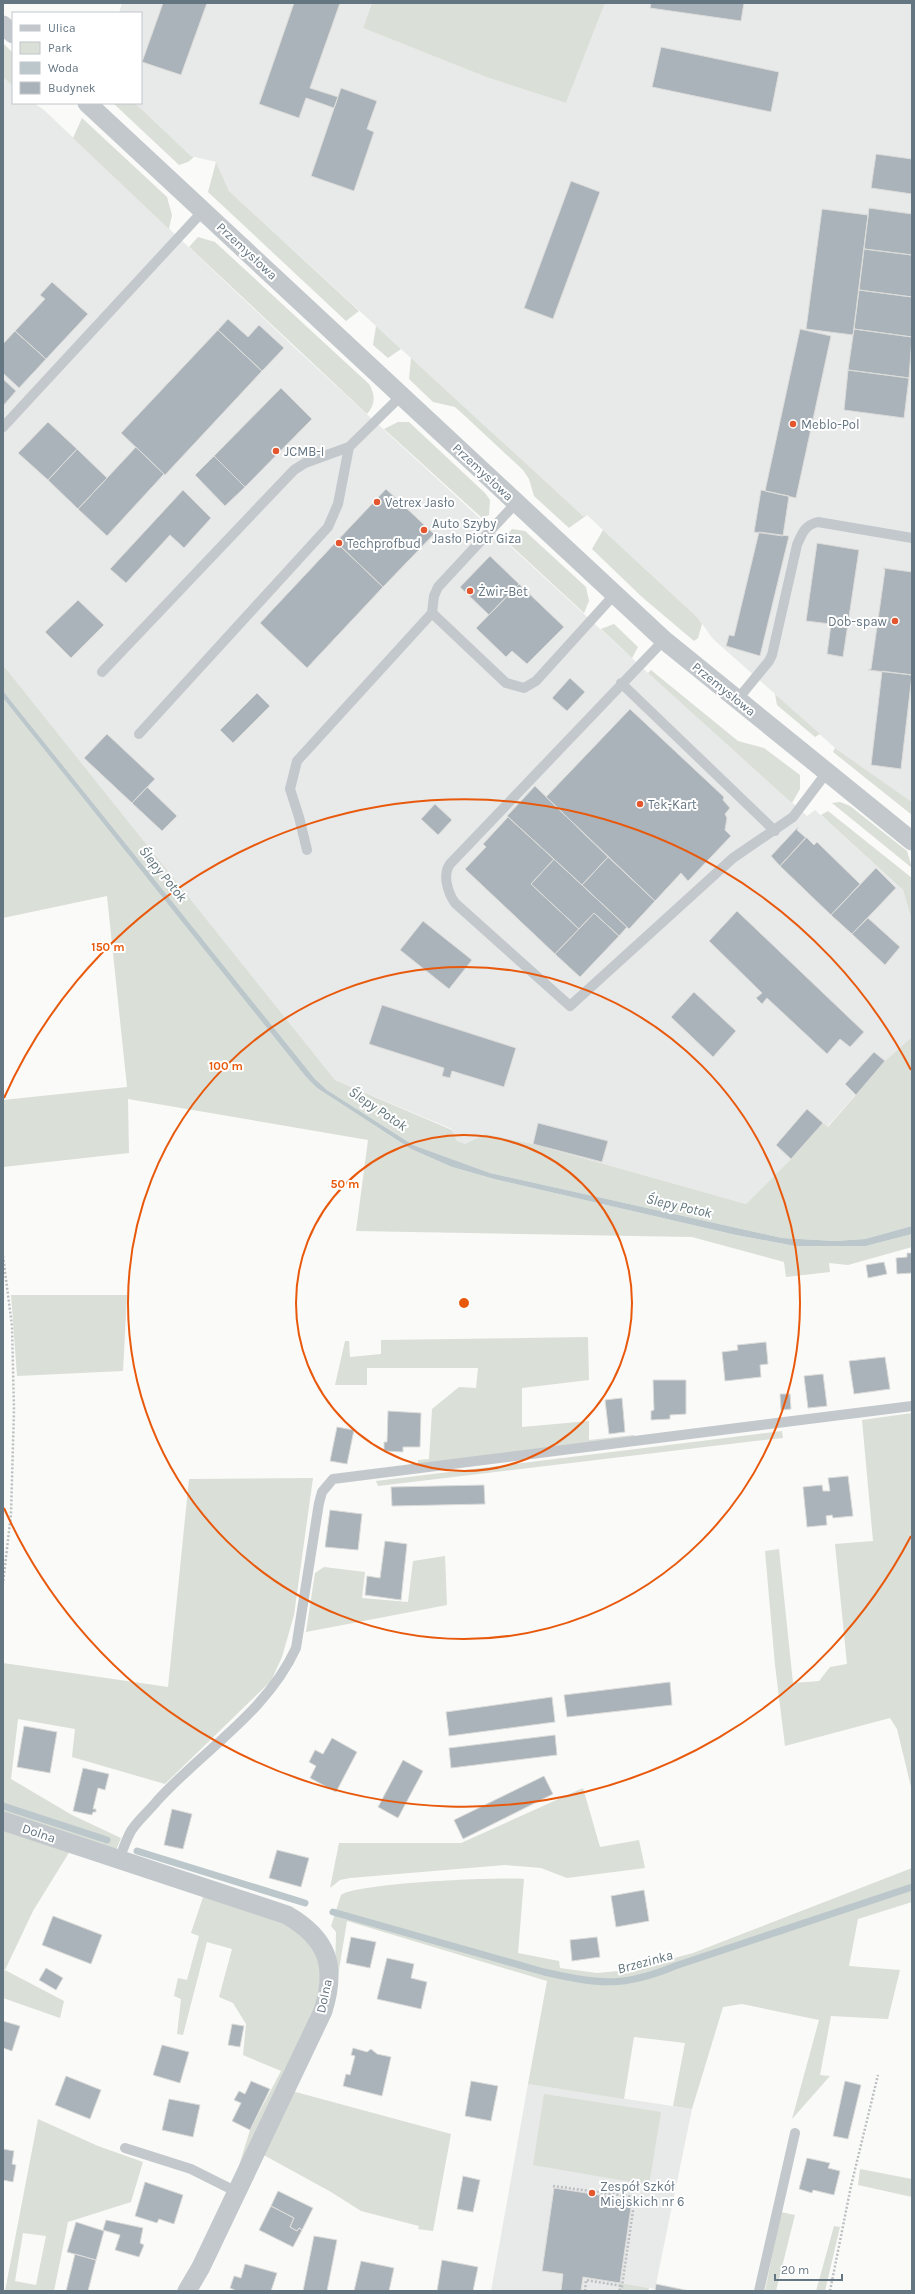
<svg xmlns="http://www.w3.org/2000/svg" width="915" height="2294" font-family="Karla,sans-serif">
  <rect width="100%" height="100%" fill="#fafaf8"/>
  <path fill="#e8e9e9" d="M122,3h250l-9,25 123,49 80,26 39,-100h307v799l-77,-54 -60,-54 -62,-55 -15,-21 -111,-103 -4,1 -354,-325 -13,-29 -25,-6 -56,-53h6v-90h-22z
    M3,77l10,9v17h21l10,7 250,237 354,326 159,143 8,-6 88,80 9,31v116l-27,24 -58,66 -4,-4 -32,36 -45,45 -213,-60 -47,-10 -21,10 -8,-2 -5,-13 -117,-49 -332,-415z
    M528,2084l164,25 -37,180 -35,-6 -1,8h-128z"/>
  <path fill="#dadfd7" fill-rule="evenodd" d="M372,3h233l-39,100 -80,-26 -123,-49z
    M3,43l10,10v33l-10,-9z
    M113,103h22l56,53 3,1 -6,5 -9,3z
    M82,118l85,79 5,18 -3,14 -96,-91z
    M216,162l13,29 130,120 -13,10 -138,-129z
    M198,237l17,5 154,142c6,10 7,20 -2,30l-178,-167z
    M376,326l25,23 -13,9 -15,-13z
    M411,358l172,158 4,-1 -18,13 -35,-32 -5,-17 -6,-9 -58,-54 -10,-9 -22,-5 -24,-23z
    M398,422h11l76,71 5,7 -1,15 -7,3 -98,-89z
    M512,529l13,2 61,56 3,14 -5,12 -80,-74z
    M603,530l95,88 4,6 -4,14 -4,3 -52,-44 -50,-48z
    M614,624l24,23 -6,11 -31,-29z
    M3,665l332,415 117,50 5,11 8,3 21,-10 47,10 213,60 45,-45 32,-36 5,4 57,-66 27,-24v189l-47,13 -30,2 -53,-3 -292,-65 -77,-28 -86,-55 -12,-11 -312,-388z
    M651,670l87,71 26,7 36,27v14l-8,14 -144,-130z
    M775,694l45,40 -5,3 -38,-32z
    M3,698l303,379 11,11 94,61 41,18 42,12 242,56 59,11h71l46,-12v13l-64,18 -19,-2 1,9 -44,5 -2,-15 -92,-25 -336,-6 12,-91 -240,-41 1,54 -126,14v-67l124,-13 -20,-191 -104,22z
    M835,748l77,54v13l-79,-63z
    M840,802l10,4 57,45 5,17 -80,-65z
    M828,811l84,67v43l-9,-31 -82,-75z
    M11,1295h116l-4,76 -106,5z
    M588,1337l1,43 -67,8v39l67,-6v19l45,-5 1,2 -217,28v-5l11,-1 3,-50 27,-22 17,1 2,-20h-111v17h-32l10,-44h4l1,16 31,-3v-14z
    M912,1413v378l-15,-62 -7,-11 -105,28 -10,-81 -10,-114 14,-2 14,134 26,-2 11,-14 17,-3 -12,-120 38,-3 -11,-121z
    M782,1431l1,7 -28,3 -377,45 -2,-5z
    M313,1478l-19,137 -12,42 -11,24 -106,103 -93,-27 3,-28 -57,-10 -7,60 61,36 49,23 -5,12 -113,-35v-152l165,24 21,-208z
    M445,1556l2,49 -141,27 9,-59 9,-6 41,5 -3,26 46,4 5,-41z
    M583,1788l17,59 39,-7 6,28 -78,10 -26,-10 -36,-3 -155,13 -10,2 -10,8 9,-45h122z
    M3,1826l67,25 -37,60 -28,59 59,31 -4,17 -57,-20v-25l2,-3 -2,-1z
    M912,1868v34l-54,17 -9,47 51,4 -12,49 -57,-3 -11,59 10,1 -38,43 27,-99 -77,-16 -19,3 -31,102 -19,-3 12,-63 -51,-6 -10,62 -96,-15 19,-103 -200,-60 -9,55 -3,-1 1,-43 -5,-6 10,-31c17,-12 157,-18 183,-16l-6,74 41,8 1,7 37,5 33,-3 63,-17z
    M205,1891l95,36 22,37 -6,45 -79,163 13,-42 31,-59 -38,-16 3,-31 -13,-21 -14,-6 13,-48 -25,-7 -24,93 -6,-1 4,-35 -7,-3 4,-18 9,2 12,-44 -8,-3z
    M292,2091l159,43 -18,97 -15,-2 1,-3 -58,-15 -30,-19 -71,-39z
    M544,2094l117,18 -12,73 -116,-20z
    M38,2119l60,27 45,16 -12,40 -63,20 -14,69h-49zM23,2233l23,3 -10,49 -21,-4z
    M860,2169l52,10v18l-54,-12z
    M781,2212l14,3 -19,76h-11z
    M834,2226l6,1 -15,64h-9z
    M620,2283l29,5 -1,3h-29z"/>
  <path fill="#bbc7cb" d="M3,691l312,388 12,11 86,55 77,28 292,65 53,3 30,-2 47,-13v8l-46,12h-71l-59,-11 -242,-56 -42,-12 -41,-18 -94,-61 -11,-11 -303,-379z"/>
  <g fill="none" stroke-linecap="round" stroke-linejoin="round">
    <path stroke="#bbc7cb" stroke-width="7" d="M3,1806l104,34
      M137,1851l168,52
      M333,1912l211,60c54,12 79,16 131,-6l237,-79"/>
  </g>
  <path fill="#aab3b9" stroke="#dcdcda" d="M163,3h44l-26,72 -39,-13z
    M294,3h46l-30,85 28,9 -4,11 -28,-10 -7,20 -40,-14z
    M651,3h93l-3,18 -91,-13z
    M661,47l118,25 -8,40 -119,-25z
    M341,88l36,13 -10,28 7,3 -20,59 -43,-15z
    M876,154l36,5v35l-41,-6z
    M571,181l29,11 -47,127 -29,-11z
    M869,208l43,6v41l-48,-6z
    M822,209l46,6 -15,120 -47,-6z
    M864,249l48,6v42l-53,-7z
    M52,282l36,32 -42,45 -31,-28 30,-32 -5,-4z
    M859,290l53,7v40l-58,-8z
    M228,319l20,18 11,-12 25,23 -22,23 -44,-41z
    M800,329l31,7 -35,162 -31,-7z
    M854,329l58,8 -3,41 -61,-8z
    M218,330l44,41 -97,104 -44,-42z
    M15,331l31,28 -27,29 -16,-15v-29z
    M848,370l61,8 -5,40 -60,-8z
    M3,379l13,12 -13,15z
    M281,388l31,31 -67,68 -31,-31z
    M48,422l29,27 -29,31 -30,-27z
    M136,447l28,27 -57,62 -29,-27z
    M77,449l30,29 -29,31 -30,-29z
    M214,456l31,31 -20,19 -30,-31z
    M386,489l48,45 -51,53 -47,-45z
    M183,490l28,28 -27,30 -14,-13 -44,48 -16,-14z
    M761,490l28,6 -6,40 -29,-4z
    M759,532l30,4 -29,120 -34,-10 3,-11 5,1z
    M336,542l47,45 -76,81 -47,-45z
    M817,543l42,7 -16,107 -16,-3 4,-30 -25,-3z
    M490,556l29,28 -30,31 -29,-28z
    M883,568l29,4v103l-44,-5 3,-1 14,-99z
    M519,584l45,43 -37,37 -15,-13 -6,6 -30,-29z
    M78,600l26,25 -33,33 -26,-26z
    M882,671l30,4 -11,94 -30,-4z
    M570,678l15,14 -18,19 -15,-13z
    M257,693l13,13 -37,37 -13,-13z
    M630,709l94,88 -1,3 7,8 -5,6 2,4 -2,12 6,6 -43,45 -7,-8 -26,28 -109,-104z
    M107,734l48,45 -23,24 -48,-45z
    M535,786l73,71 -26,28 -75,-69z
    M147,787l30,29 -15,15 -30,-28z
    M435,804l17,16 -14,15 -17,-16z
    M508,817l46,42 -23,25 48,45 -24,25 -90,-85 21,-22 -3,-3z
    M798,827l-1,3 9,8 -26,28 -9,-10z
    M806,837l8,8 3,-3 43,42 -29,31 -51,-49z
    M608,857l47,44 -26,28 -47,-44z
    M554,859l73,68 -8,9 -25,-23 -15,16 -48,-45z
    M876,868l20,20 -44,46 -21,-19z
    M737,911l127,121 -14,15 -10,-8 -13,15 -60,-56 -5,6 -6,-6 6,-5 -53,-52z
    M594,913l25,23 -39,41 -25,-23z
    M868,918l32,29 -15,18 -33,-31z
    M423,921l49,39 -23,29 -49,-39z
    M694,992l42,39 -23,26 -42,-40z
    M382,1005l134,43 -12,39 -52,-16 -2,7 -8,-2 2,-8 -75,-24z
    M874,1052l11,9 -29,34 -11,-11z
    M807,1109l16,14 -32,36 -15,-14z
    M538,1123l70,18 -6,21 -69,-18z
    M907,1253h5v20l-15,1 -1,-16 11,-1z
    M884,1262l3,12 -19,4 -2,-13z
    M766,1342l2,22 -8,1 1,12 -36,4 -3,-29 16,-2 -1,-5z
    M885,1357l5,32 -36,5 -5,-33z
    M823,1374l4,32 -19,2 -4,-32z
    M653,1380h33v34l-16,1v4l-19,1v-9l3,-1z
    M780,1394h10l1,15 -10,1z
    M622,1398l3,34 -16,2 -4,-34z
    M388,1411l33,2 -1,34h-17v5l-19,-1v-9h3z
    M337,1427l17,3 -7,34 -17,-3z
    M848,1476l5,40 -20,2 -1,-3 -6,1 1,9 -20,2 -4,-40 19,-2 1,6h7l-2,-13z
    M484,1485l1,19 -93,2 -1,-19z
    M330,1510l32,4 -4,36 -33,-3z
    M385,1541l22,3 -6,56 -36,-5 2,-19 13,2z
    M670,1682l2,23 -105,12 -3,-22z
    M552,1697l3,25 -106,14 -3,-24z
    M24,1726l33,6 -7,41 -33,-6z
    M555,1735l2,20 -106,13 -2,-20z
    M332,1738l25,14 -21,40 -26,-14 6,-12 -7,-4 6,-12 8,4z
    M403,1760l20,11 -25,47 -20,-11z
    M83,1768l26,6 -4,16 -7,-2 -5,21h3v3h-3l-1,3 -19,-4z
    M544,1776l9,18 -90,45 -9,-19z
    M172,1809l20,5 -9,35 -19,-4z
    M277,1850l32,8 -8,29 -32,-9z
    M644,1890l5,31 -33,6 -5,-31z
    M53,1916l49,19 -11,29 -49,-19z
    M351,1937l25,5 -6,26 -24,-5z
    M597,1937l3,20 -28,4 -2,-21z
    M387,1958l27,6 -3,14 16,4 -6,27 -44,-10z
    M46,1968l17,10 -7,12 -17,-10z
    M3,2021l17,5 -8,25 -9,-3z
    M232,2024l12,2 -4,21 -12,-2z
    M162,2045l27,7 -9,31 -27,-8z
    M353,2048l14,4 4,-3 6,5 14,3 -9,39 -39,-10 3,-12 4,1 5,-19 -4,-1z
    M66,2076l35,14 -11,29 -35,-14z
    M251,2081l19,8 -20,41 -18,-9 9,-18 -7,-3 5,-9 6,3z
    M471,2081l27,5 -7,35 -26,-5z
    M845,2081l16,4 -13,54 -15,-3z
    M169,2099l31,6 -7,32 -31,-7z
    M3,2149l11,2 -2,13 4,1 -3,17 -10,-2z
    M807,2158l23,5 -2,5 12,3 -6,24 -21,-5 -1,3 -13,-4z
    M463,2176l17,4 -7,32 -16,-3z
    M145,2182l38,13 -9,29 -15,-5 -2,4 -22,-7z
    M554,2188l78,12 -12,83 -37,-6 -2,14h-20l2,-17 -21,-3z
    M278,2191l35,17 -11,22 -3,-2 -2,3 -7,-4 4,-9 -23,-12z
    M271,2206l23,12 -4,9 7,4 2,-3 3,2 -9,17 -34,-17z
    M106,2220l37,8 -3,15 4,2 -5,12 -24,-7 5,-15 -17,-5z
    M76,2222l28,9 -8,29 -29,-8z
    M314,2236l23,4 -10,51h-24z
    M75,2254l21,6 -8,31h-22z
    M442,2260l36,7 -5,24h-36z
    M361,2261l33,7 -5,23h-35z
    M245,2264l32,9 -6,18h-34l-7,-3 4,-12 7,2z
    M656,2284l34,7h-35z"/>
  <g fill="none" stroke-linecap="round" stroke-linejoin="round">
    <path stroke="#bbbfc2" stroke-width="2.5" stroke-dasharray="2 2" stroke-linecap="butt" d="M3,1256l9,70 2,84 -3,104 -8,69
      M553,2186l82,11 -13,89 -3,5
      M585,2291l1,-11 36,6
      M830,2291l21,-105 27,-111"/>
    <path stroke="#c3c8cc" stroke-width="10" d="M3,427l200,-216
      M432,613l74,70 18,5 12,-7 78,-86
      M664,640l-214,224c-8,11 -2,29 5,39l115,103 163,-148 60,-41 34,-45
      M102,672l192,-202 11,-7 44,-16
      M621,683l154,148
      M737,700l32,-39 3,-6 25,-110c5,-12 8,-20 21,-23l94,16
      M139,734l189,-207 10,-23 11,-57 53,-52
      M307,850l-8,-33 -9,-28 7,-28 135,-148 2,-17 4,-9 78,-84
      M119,1859c4,-9 7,-19 12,-28 7,-11 18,-20 26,-30 46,-51 110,-89 139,-153l23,-145 3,-11 11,-13 579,-73
      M125,2148l66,21 44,22
      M759,2291l36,-158"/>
    <path stroke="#c3c8cc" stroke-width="19" d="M3,25l10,9
      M87,103l577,537 248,201
      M3,1821l284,94c41,24 50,51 36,96l-122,256 -14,24"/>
  </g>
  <g fill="none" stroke="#e8590c" stroke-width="2">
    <circle cx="464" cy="1303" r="168"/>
    <circle cx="464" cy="1303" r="336"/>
    <path d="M911 1536A504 504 0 0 1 4 1508M4 1098A504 504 0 0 1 911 1070"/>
  </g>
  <g fill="#e4572e" stroke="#fff" stroke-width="1.5">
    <circle cx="793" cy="424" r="4"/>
    <circle cx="276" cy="451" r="4"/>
    <circle cx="377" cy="502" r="4"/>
    <circle cx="424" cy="530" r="4"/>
    <circle cx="339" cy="543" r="4"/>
    <circle cx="470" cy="591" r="4"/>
    <circle cx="895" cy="621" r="4"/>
    <circle cx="640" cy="804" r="4"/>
    <circle cx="592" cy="2193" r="4"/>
  </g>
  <g text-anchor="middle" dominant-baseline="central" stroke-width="4" stroke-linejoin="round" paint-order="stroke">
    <g font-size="13" fill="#657683" stroke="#fff">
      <text transform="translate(247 251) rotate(43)">Przemysłowa</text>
      <text transform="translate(483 472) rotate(43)">Przemysłowa</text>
      <text transform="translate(724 689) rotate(39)">Przemysłowa</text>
      <text transform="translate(39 1833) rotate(19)">Dolna</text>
      <text transform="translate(324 1996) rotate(-78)">Dolna</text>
    </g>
    <g font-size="13" fill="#657683" stroke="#fff" text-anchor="start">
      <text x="801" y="424">Meblo-Pol</text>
      <text x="284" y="451">JCMB-I</text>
      <text x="385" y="502">Vetrex Jasło</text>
      <text x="432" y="523">Auto Szyby<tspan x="432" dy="15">Jasło Piotr Giza</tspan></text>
      <text x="347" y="543">Techprofbud</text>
      <text x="478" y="591">Żwir-Bet</text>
      <text x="887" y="621" text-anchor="end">Dob-spaw</text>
      <text x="648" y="804">Tek-Kart</text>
      <text x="600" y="2186">Zespół Szkół<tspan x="600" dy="15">Miejskich nr 6</tspan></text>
    </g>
    <g font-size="14" font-style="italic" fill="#60757c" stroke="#fff">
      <text transform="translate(163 874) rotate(51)">Ślepy Potok</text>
      <text transform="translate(378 1109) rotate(34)">Ślepy Potok</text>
      <text transform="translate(679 1206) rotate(13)">Ślepy Potok</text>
      <text transform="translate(645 1962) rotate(-15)">Brzezinka</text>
    </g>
  </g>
  <circle cx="464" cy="1303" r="6" fill="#e8590c" stroke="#fff" stroke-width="2"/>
  <g font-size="12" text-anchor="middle" font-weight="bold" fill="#e8590c" stroke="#fff" stroke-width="4" stroke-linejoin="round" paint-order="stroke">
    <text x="108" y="951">150 m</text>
    <text x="226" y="1070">100 m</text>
    <text x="345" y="1188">50 m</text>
  </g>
  <rect width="915" height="2294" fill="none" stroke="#657683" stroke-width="8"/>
  <rect x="12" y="12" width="130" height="92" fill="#ffffff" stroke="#c1c8cd"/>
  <rect x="20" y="25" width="20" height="6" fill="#c3c8cc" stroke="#c1c8cd"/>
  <text x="48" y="32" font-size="12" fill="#657683">Ulica</text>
  <rect x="20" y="42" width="20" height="12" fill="#dadfd7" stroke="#c1c8cd"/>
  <text x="48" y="52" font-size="12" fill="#657683">Park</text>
  <rect x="20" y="62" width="20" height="12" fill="#bbc7cb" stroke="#c1c8cd"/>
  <text x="48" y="72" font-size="12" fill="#657683">Woda</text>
  <rect x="20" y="82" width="20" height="12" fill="#aab3b9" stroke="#c1c8cd"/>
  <text x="48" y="92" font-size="12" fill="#657683">Budynek</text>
  <path d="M775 2274v6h67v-6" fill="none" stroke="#657683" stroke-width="2"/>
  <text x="781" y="2274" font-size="12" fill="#657683" stroke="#ffffff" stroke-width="3" paint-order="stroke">20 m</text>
</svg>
